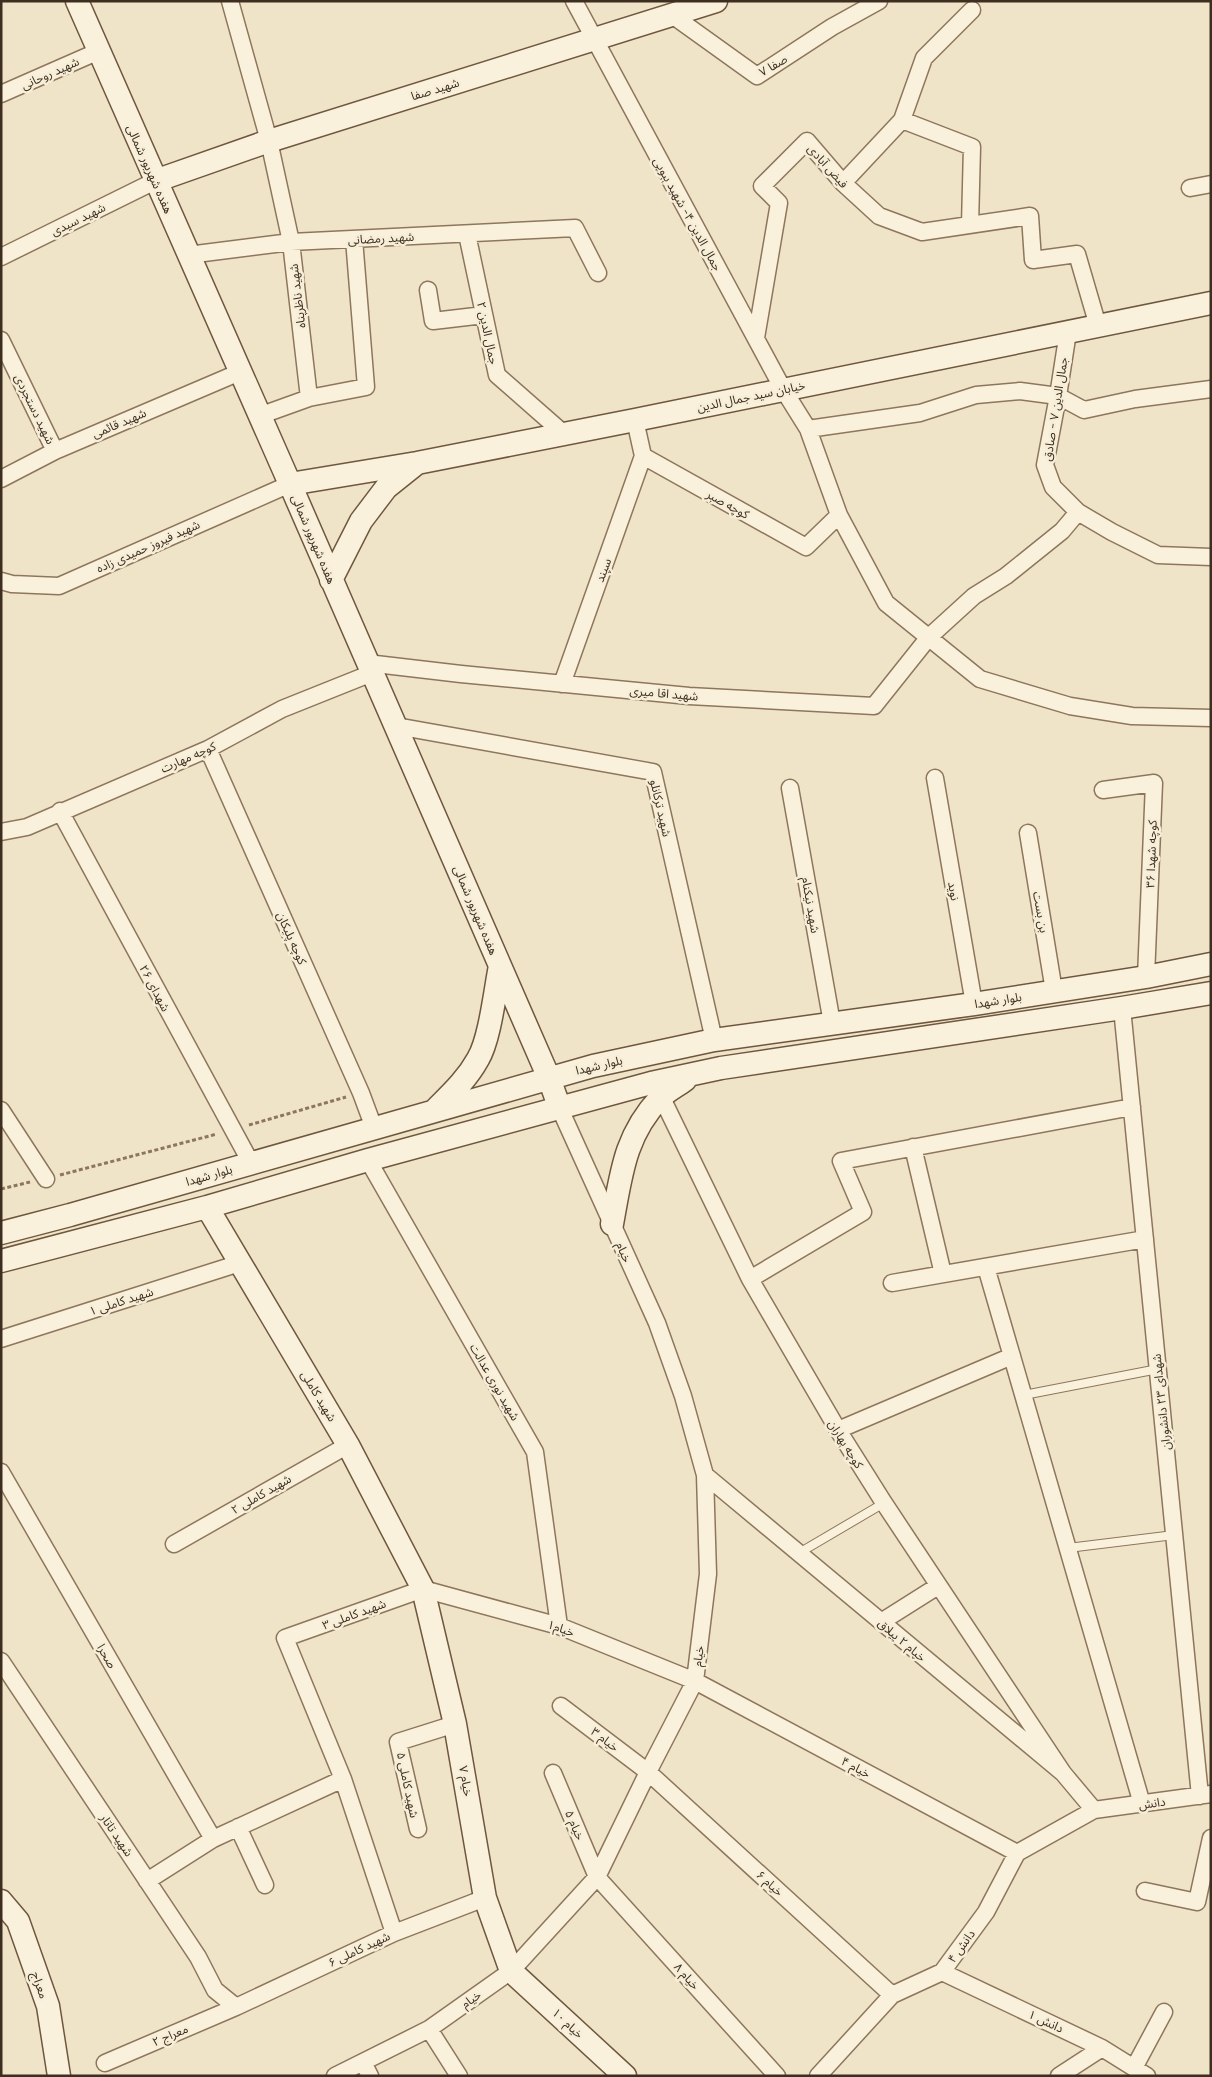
<svg xmlns="http://www.w3.org/2000/svg" width="1212" height="2077" font-family="Lora,'Noto Sans Arabic',serif">
  <rect width="100%" height="100%" fill="#f0e4c8"/>
  <g fill="none" stroke-linecap="round" stroke-linejoin="round">
    <defs>
      <path id="lane" d="M1024,1395l134,-26
        M1068,1548l106,-13
        M799,1553l85,-50"/>
      <path id="street" d="M230,1l39,140 22,101 18,156 -50,18
        M574,1l209,388 25,40 31,86 47,88 94,76 90,27 62,10 79,2
        M672,15l85,61 75,-49 47,-26
        M1,94l98,-43
        M902,120l70,27 -2,78
        M843,183l59,-63 22,-62 48,-48
        M1190,188l21,-4
        M467,234l30,141 66,58
        M188,255l103,-13 284,-14 23,45
        M1,257l154,-76
        M428,290l5,31 51,-6
        M1068,332l-10,64 -13,69 8,22 25,25 34,20 46,23 53,2
        M756,338l23,-135 -17,-17 45,-45 36,42 36,33 43,16 108,-16 3,44 44,-6 21,72
        M1,340l54,111
        M309,398l57,-11 -12,-148
        M635,420l8,36 163,91 33,-32
        M808,429l112,-16 56,-18 44,-4 38,5 26,14 51,-11 76,-10
        M1,479l54,-28 185,-79
        M1,581l11,3 47,2 231,-102
        M367,663l94,11 228,22 185,10 55,-69 45,-41 32,-20 56,-45 16,-19
        M562,684l81,-228
        M396,726l257,46 61,268
        M208,749l153,344 13,35
        M935,778l39,226
        M790,788l42,235
        M1103,790l51,-7 -8,194
        M60,811l191,352
        M1,832l26,-5 181,-78 74,-40 90,-36
        M1028,833l26,158
        M1122,1008l78,788
        M661,1096l89,183 88,151 46,73 179,270
        M1,1110l45,69
        M913,1147l30,127
        M368,1160l167,292 24,174
        M986,1267l156,537
        M750,1279l113,-67 -22,-51 291,-54
        M892,1283l253,-44
        M1,1339l239,-76
        M838,1430l174,-74
        M1,1472l212,367
        M705,1475l358,298 31,37
        M174,1544l174,-99
        M881,1622l57,-36
        M1,1661l197,296 17,33 21,17
        M561,1706l87,66 244,223
        M553,1773l44,104 180,199
        M238,1827l27,58
        M418,1829l-20,-87 57,-18
        M147,1881l66,-42 130,-60
        M1145,1891l52,11 14,-64
        M394,1933l-51,-154 -58,-141 138,-49 136,37 136,55 322,172
        M942,1972l160,76 45,28
        M429,2029l30,47
        M363,2062l7,14
        M105,2063l131,-56 158,-74 91,-35
        M1134,2068l30,-56
        M335,2076l94,-47 82,-58 86,-94 51,-105 47,-91 13,-107 -3,-99 -22,-79 -26,-73 -97,-214
        M818,2076l74,-81 50,-23 44,-60 31,-59 77,-43 117,-16
        M1059,2076l43,-28"/>
      <path id="secondary" d="M77,1l213,483 259,594 11,31
        M155,181l114,-40 447,-140
        M290,484l127,-21 218,-43 576,-117
        M331,580l30,-59 25,-33 30,-24
        M436,1109c16,-16 31,-30 42,-50 12,-20 17,-68 22,-93
        M207,1207l141,238 75,144 32,135 30,174 26,73 114,105
        M612,1224c9,-48 12,-88 48,-126 7,-7 17,-12 25,-18
        M1,1233l69,-18 523,-149 121,-26 260,-36 172,-27 65,-13
        M1,1261l206,-54 161,-47 283,-77 70,-15 401,-60 89,-15
        M1,1901l17,20 30,85 11,70"/>
    </defs>
    <use href="#lane" stroke="#8d765c" stroke-width="10"/>
    <use href="#street" stroke="#8d765c" stroke-width="19"/>
    <use href="#secondary" stroke="#6f573f" stroke-width="25"/>
    <path stroke="#8d765c" stroke-width="3" stroke-dasharray="4 2.5" stroke-linecap="butt" d="M249,1125l97,-28
      M60,1175l157,-41
      M1,1189l29,-7"/>
    <use href="#lane" stroke="#faf1dc" stroke-width="8"/>
    <use href="#street" stroke="#faf1dc" stroke-width="16"/>
    <use href="#secondary" stroke="#faf1dc" stroke-width="22"/>
  </g>
  <g text-anchor="middle" dominant-baseline="central" stroke-width="5" stroke-linejoin="round" paint-order="stroke">
    <g font-size="12" fill="#3d2e20" stroke="#f7eed8">
      <text transform="translate(773 65) rotate(-31)">صفا ۷</text>
      <text transform="translate(50 73) rotate(-24)">شهید روحانی</text>
      <text transform="translate(435 89) rotate(-17)">شهید صفا</text>
      <text transform="translate(828 166) rotate(48)">فیض آبادی</text>
      <text transform="translate(150 169) rotate(66)">هفده شهریور شمالی</text>
      <text transform="translate(688 214) rotate(61)">جمال الدین ۴- شهید ببویی</text>
      <text transform="translate(78 219) rotate(-26)">شهید سیدی</text>
      <text transform="translate(381 238) rotate(-3)">شهید رمضانی</text>
      <text transform="translate(297 296) rotate(-97)">شهید ناظرپناه</text>
      <text transform="translate(488 333) rotate(78)">جمال الدین ۲</text>
      <text transform="translate(751 396) rotate(-12)">خیابان سید جمال الدین</text>
      <text transform="translate(35 409) rotate(64)">شهید دستجردی</text>
      <text transform="translate(1055 409) rotate(-81)">جمال الدین ۷ - صادق</text>
      <text transform="translate(119 423) rotate(-23)">شهید قائمی</text>
      <text transform="translate(728 504) rotate(29)">کوچه صبر</text>
      <text transform="translate(314 539) rotate(67)">هفده شهریور شمالی</text>
      <text transform="translate(148 546) rotate(-24)">شهید فیروز حمیدی زاده</text>
      <text transform="translate(603 570) rotate(-70)">سپند</text>
      <text transform="translate(664 693) rotate(5)">شهید اقا میری</text>
      <text transform="translate(188 757) rotate(-24)">کوچه مهارت</text>
      <text transform="translate(661 808) rotate(77)">شهید ترکانلو</text>
      <text transform="translate(1151 854) rotate(-88)">کوچه شهدا ۳۶</text>
      <text transform="translate(954 891) rotate(80)">نوید</text>
      <text transform="translate(811 905) rotate(80)">شهید نیکنام</text>
      <text transform="translate(476 910) rotate(67)">هفده شهریور شمالی</text>
      <text transform="translate(1041 912) rotate(80)">بن بست</text>
      <text transform="translate(292 938) rotate(66)">کوچه پلیکان</text>
      <text transform="translate(155 988) rotate(62)">شهدای ۲۶</text>
      <text transform="translate(998 1000) rotate(-9)">بلوار شهدا</text>
      <text transform="translate(599 1065) rotate(-13)">بلوار شهدا</text>
      <text transform="translate(209 1175) rotate(-16)">بلوار شهدا</text>
      <text transform="translate(624 1252) rotate(66)">خیام</text>
      <text transform="translate(121 1301) rotate(-18)">شهید کاملی ۱</text>
      <text transform="translate(495 1382) rotate(60)">شهید نوری عدالت</text>
      <text transform="translate(319 1396) rotate(59)">شهید کاملی</text>
      <text transform="translate(1161 1402) rotate(-96)">شهدای ۲۳ دانشوران</text>
      <text transform="translate(846 1444) rotate(58)">کوچه بهاران</text>
      <text transform="translate(261 1494) rotate(-30)">شهید کاملی ۲</text>
      <text transform="translate(354 1614) rotate(-20)">شهید کاملی ۳</text>
      <text transform="translate(561 1628) rotate(19)">خیام۱</text>
      <text transform="translate(902 1640) rotate(40)">خیام ۲ ییلاق</text>
      <text transform="translate(107 1656) rotate(60)">صحرا</text>
      <text transform="translate(698 1656) rotate(-83)">خیام</text>
      <text transform="translate(605 1739) rotate(37)">خیام ۳</text>
      <text transform="translate(856 1767) rotate(28)">خیام ۴</text>
      <text transform="translate(466 1781) rotate(80)">خیام ۷</text>
      <text transform="translate(408 1785) rotate(78)">شهید کاملی ۵</text>
      <text transform="translate(1152 1803) rotate(-8)">دانش</text>
      <text transform="translate(575 1825) rotate(67)">خیام ۵</text>
      <text transform="translate(117 1835) rotate(56)">شهید تاتار</text>
      <text transform="translate(770 1883) rotate(42)">خیام ۶</text>
      <text transform="translate(961 1946) rotate(-54)">دانش ۴</text>
      <text transform="translate(359 1949) rotate(-25)">شهید کاملی ۶</text>
      <text transform="translate(687 1976) rotate(48)">خیام ۸</text>
      <text transform="translate(40 1985) rotate(71)">معراج</text>
      <text transform="translate(471 1999) rotate(-35)">خیام</text>
      <text transform="translate(1046 2021) rotate(25)">دانش ۱</text>
      <text transform="translate(568 2023) rotate(43)">خیام ۱۰</text>
      <text transform="translate(170 2035) rotate(-23)">معراج ۲</text>
    </g>
  </g>
  <rect width="1212" height="2077" fill="none" stroke="#3d2e20" stroke-width="5"/>
</svg>
